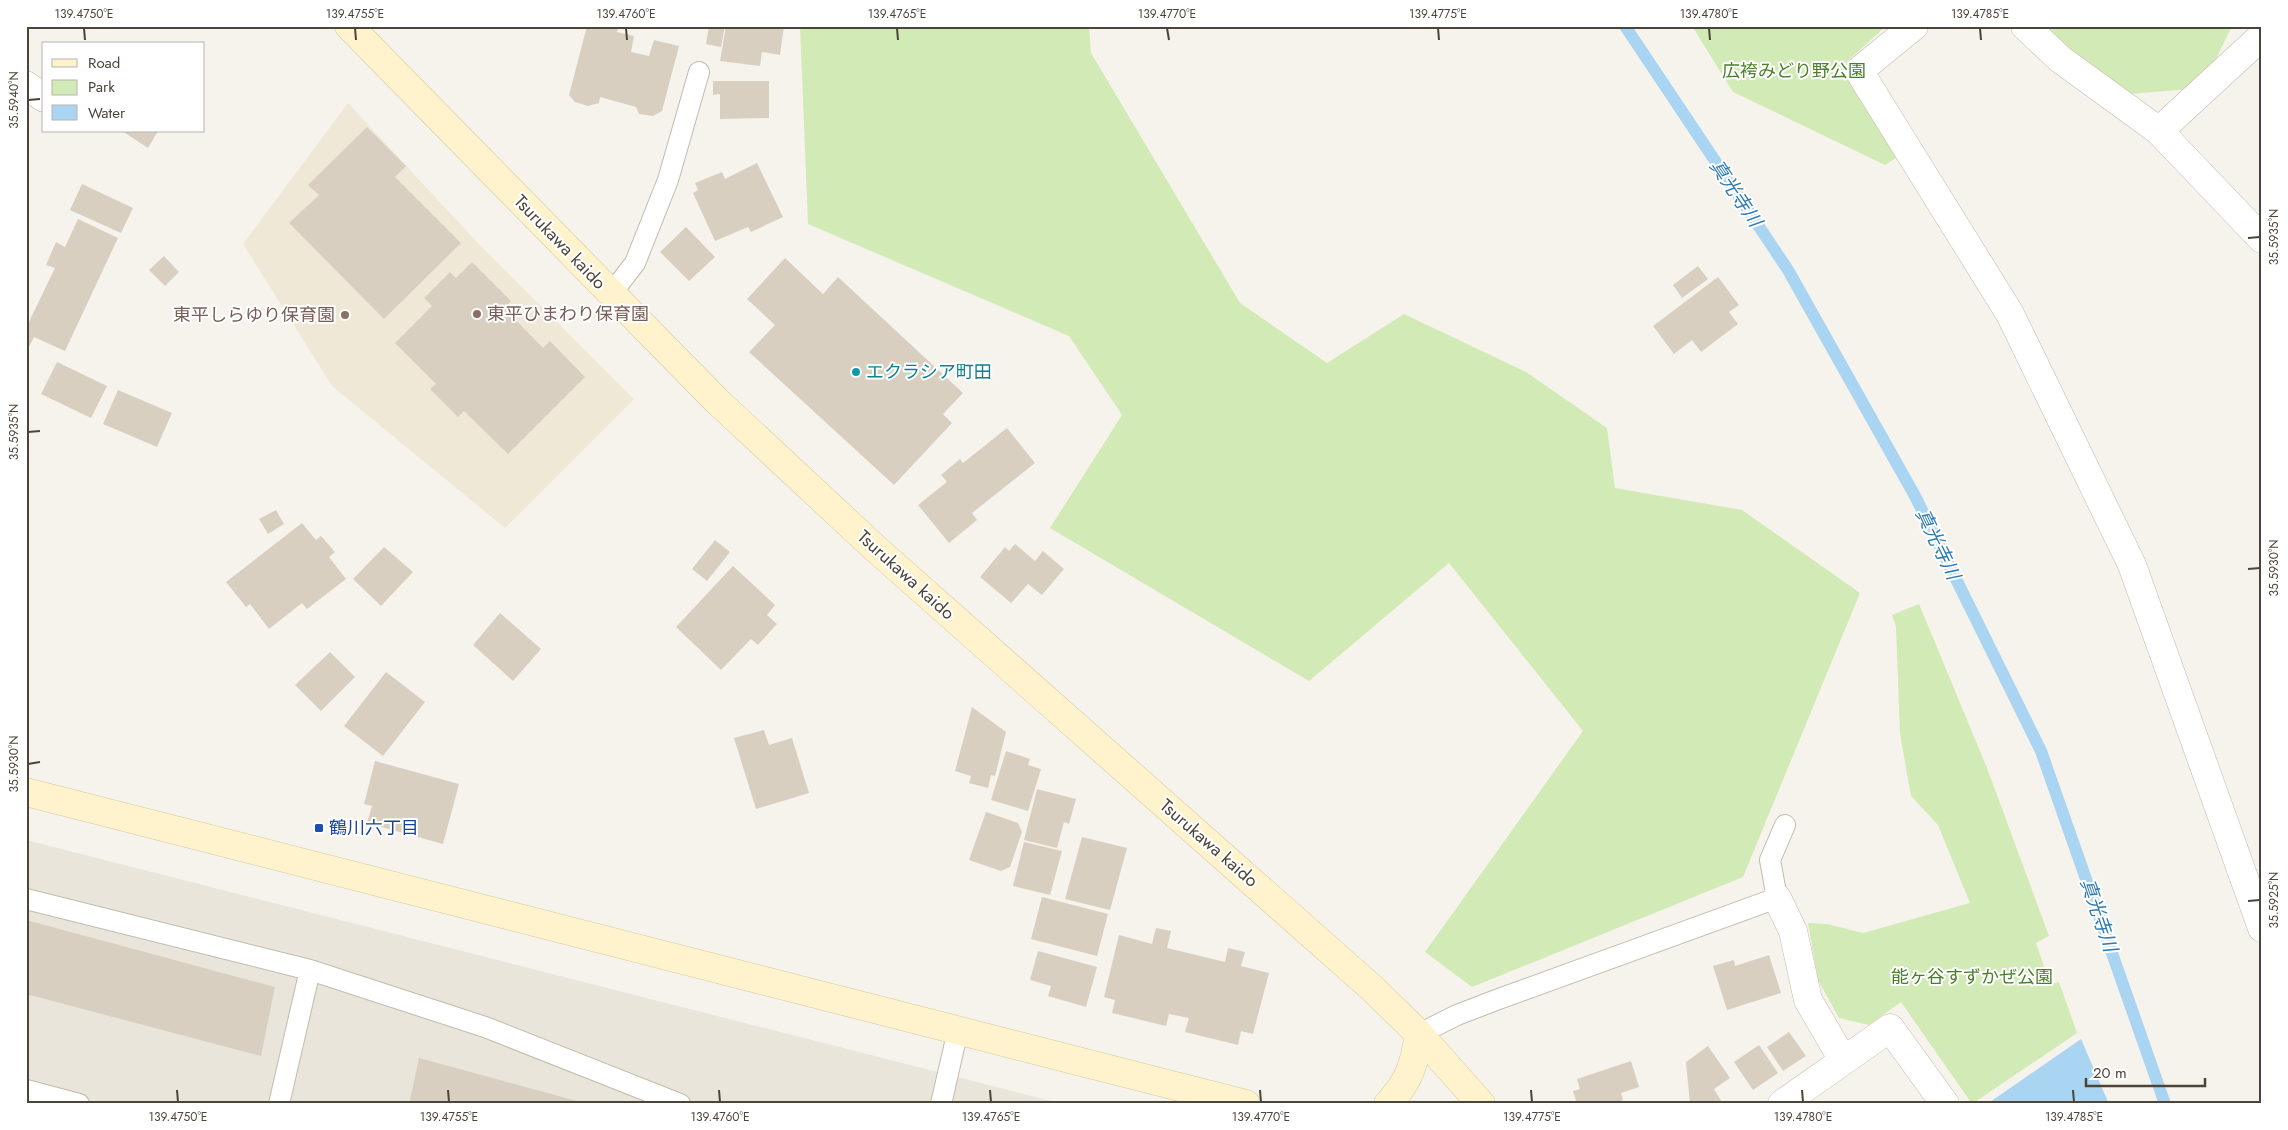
<svg xmlns="http://www.w3.org/2000/svg" width="2288" height="1130" font-family="Jost,'Noto Sans JP',sans-serif">
  <rect width="100%" height="100%" fill="#f6f3ec"/>
  <path fill="#eae5da" d="M26,840l1037,264h-1037z"/>
  <path fill="#efe8d6" d="M348,103l128,138 158,158 -129,129 -173,-142 -89,-142z"/>
  <path fill="#d2eab5" d="M800,26h289l2,27 149,250 87,60 77,-49 122,58 81,56 8,60 127,22 118,83 -117,284 -271,110 -47,-35 158,-221 -134,-168 -140,118 -259,-153 72,-113 -53,-79 -261,-112z
    M1692,26h194l-45,41 58,89 -14,9 -152,-73z
    M2016,26h216l-30,62 -73,6z
    M1919,604l68,164 62,168 -13,7 14,41 9,-2 18,51 -105,71 -71,-102 -32,23 -30,-7 -21,-38 -10,-57 19,1 36,9 107,-30 -32,-78 -27,-29 -11,-62 -4,-107 -4,-12z"/>
  <path fill="#a9d4f2" d="M2081,1039l28,65h-122z"/>
  <g fill="none" stroke-linecap="round" stroke-linejoin="round">
    <path stroke="#a9d4f2" stroke-width="12" d="M1625,26l163,244 127,226 126,255 124,353"/>
  </g>
  <path fill="#d8cfc1" d="M587,26h32l-2,6 17,4 -3,16 18,4 5,-16 25,6 -17,65 -9,5 -14,-2 -3,-7 -36,-10 -1,6 -11,3 -13,-4 -6,-7z
    M709,26h16l-4,21 -15,-3z
    M726,26h58l-4,29 -18,-3 -2,14 -40,-5z
    M713,81h56v37l-49,1v-25l-7,1z
    M367,127l39,39 -11,11 66,66 -77,76 -95,-96 30,-28 -11,-10z
    M122,131h36l-10,17z
    M757,163l26,54 -32,15 -3,-5 -33,14 -22,-48 5,-3 -3,-7 27,-11 3,7z
    M82,184l51,24 -12,25 -51,-23z
    M78,219l40,19 -53,113 -31,-14 -5,10 -3,-1v-18l29,-60 -9,-3 10,-23 9,5z
    M686,227l29,30 -26,24 -29,-29z
    M164,256l15,16 -14,14 -16,-16z
    M785,258l38,36 15,-17 125,116 -20,21 9,9 -58,62 -145,-133 26,-27 -28,-26z
    M472,262l39,39 -7,7 39,40 7,-7 35,36 -77,77 -44,-43 -6,6 -28,-28 6,-5 -41,-41 37,-37 -8,-8 26,-26 6,6z
    M1698,266l10,13 -26,19 -9,-13z
    M1718,277l21,28 -10,7 9,12 -37,28 -9,-12 -18,14 -21,-28z
    M57,362l50,24 -16,32 -50,-24z
    M118,390l54,23 -15,34 -54,-23z
    M1007,428l28,35 -63,50 5,7 -28,23 -31,-38 29,-23 -6,-7 19,-16 3,4z
    M276,510l8,14 -16,10 -9,-15z
    M302,523l14,17 5,-4 14,16 -6,5 17,22 -39,30 -5,-6 -33,26 -19,-25 -4,3 -20,-25z
    M715,540l15,12 -23,29 -15,-12z
    M1015,544l20,17 8,-10 21,18 -22,26 -14,-11 -17,19 -31,-26 25,-30 4,4z
    M384,547l29,25 -32,34 -28,-27z
    M733,566l42,39 -8,10 10,9 -19,21 -7,-6 -30,31 -45,-43z
    M500,613l41,36 -28,32 -40,-36z
    M330,652l25,25 -34,34 -26,-26z
    M386,672l39,30 -42,54 -39,-30z
    M972,707l34,25 -11,44 -4,-1 -3,13 -19,-5 2,-7 -16,-5z
    M764,730l5,15 23,-7 17,55 -53,16 -22,-71z
    M1006,751l24,8 -2,6 13,4 -13,42 -37,-11z
    M375,761l84,23 -16,60 -76,-21 5,-17 -8,-2z
    M1037,789l39,10 -7,25 -5,-2 -7,26 -33,-8z
    M986,812l32,11 4,9 -12,35 -9,4 -32,-11z
    M1082,837l45,11 -17,62 -45,-11z
    M1024,842l38,9 -12,44 -37,-9z
    M1042,897l66,17 -11,42 -66,-17z
    M26,920l249,67 -14,69 -235,-62z
    M1156,928l15,3 -4,17 58,14 3,-14 17,4 -4,14 28,7 -16,61 -12,-3 -3,14 -53,-13 4,-14 -20,-4 -3,12 -54,-13 3,-13 -11,-3 15,-62 33,9z
    M1038,951l59,16 -11,40 -38,-11 3,-10 -21,-6z
    M1769,955l12,38 -54,17 -14,-44 21,-6 1,6z
    M1789,1032l17,24 -23,15 -16,-24z
    M1759,1045l19,28 -25,17 -19,-28z
    M1708,1046l22,32 -16,11 9,15h-33l-4,-42z
    M419,1058l165,45v1h-175z
    M1631,1061l8,26 -18,6 2,7 -10,4h-36l-4,-13 7,-2 -3,-10z"/>
  <g fill="none" stroke-linecap="round" stroke-linejoin="round">
    <defs>
      <path id="lane" d="M611,294l24,-31 33,-83 31,-108
        M26,899l284,71 175,57 195,77
        M1419,1034l38,-19 39,-15 281,-102 -7,-38 15,-35
        M26,1090l53,14
        M279,1104l31,-134
        M941,1104l17,-74"/>
      <path id="street" d="M1914,26l-55,45 151,243 122,251 130,363
        M2025,26l35,33 99,72 103,108
        M26,85l18,13
        M2159,131l103,-95
        M1777,898l16,33 15,69 35,60
        M1782,1104l108,-76 55,76"/>
      <path id="secondary" d="M349,26l368,375 159,148 497,440 46,45 62,70
        M26,792l1220,312
        M1388,1104c22,-24 26,-39 31,-70"/>
    </defs>
    <use href="#lane" stroke="#c2bbae" stroke-width="22"/>
    <use href="#street" stroke="#c2bbae" stroke-width="29"/>
    <use href="#secondary" stroke="#d6c79b" stroke-width="29"/>
    <use href="#lane" stroke="#fff" stroke-width="20"/>
    <use href="#street" stroke="#fff" stroke-width="28"/>
    <use href="#secondary" stroke="#fff3cd" stroke-width="28"/>
  </g>
  <path fill="none" stroke="#4b4439" stroke-width="2" d="M84,28l1,12M355,28l1,12M626,28l1,12M897,28l1,12M1167,28l2,12M1438,28l1,12M1709,28l1,12M1980,28l1,12M28,100l12,-1M2248,238l12,-1M28,432l12,-1M2248,569l12,-1M28,764l12,-2M2248,901l12,-1M177,1090l1,12M448,1090l1,12M719,1090l1,12M990,1090l1,12M1260,1090l1,12M1531,1090l1,12M1802,1090l1,12M2073,1090l1,12"/>
  <g fill="#8d6e63" stroke="#fff" stroke-width="2">
    <circle cx="477" cy="314" r="5"/>
    <circle cx="345" cy="315" r="5"/>
  </g>
  <circle fill="#0f9aa8" stroke="#fff" stroke-width="2" cx="856" cy="372" r="5"/>
  <rect fill="#1a4fb4" stroke="#fff" stroke-width="2" x="314" y="823" width="10" height="10" rx="2.5"/>
  <g text-anchor="middle" dominant-baseline="central" stroke-width="4" stroke-linejoin="round" paint-order="stroke">
    <g font-size="18" fill="#4a7f2a" stroke="#fff">
      <text x="1794" y="71">広袴みどり野公園</text>
      <text x="1972" y="977">能ヶ谷すずかぜ公園</text>
    </g>
    <g font-size="18" fill="#4b4439" stroke="#fff">
      <text transform="translate(560 242) rotate(46)">Tsurukawa kaido</text>
      <text transform="translate(906 575) rotate(42)">Tsurukawa kaido</text>
      <text transform="translate(1209 843) rotate(41)">Tsurukawa kaido</text>
    </g>
    <g font-size="18" fill="#785e54" stroke="#fff" text-anchor="start">
      <text x="487" y="314">東平ひまわり保育園</text>
      <text x="335" y="315" text-anchor="end">東平しらゆり保育園</text>
    </g>
    <g font-size="18" fill="#0d838f" stroke="#fff" text-anchor="start">
      <text x="866" y="372">エクラシア町田</text>
    </g>
    <g font-size="18" fill="#164399" stroke="#fff" text-anchor="start">
      <text x="329" y="828">鶴川六丁目</text>
    </g>
    <g font-size="19" font-style="italic" fill="#2e7ab2" stroke="#fff">
      <text transform="translate(1736 193) rotate(56)">真光寺川</text>
      <text transform="translate(1938 544) rotate(64)">真光寺川</text>
      <text transform="translate(2099 915) rotate(71)">真光寺川</text>
    </g>
  </g>
  <rect width="2288" height="1130" fill="none" stroke="#ffffff" stroke-width="55"/>
  <rect x="42" y="42" width="162" height="90" fill="#ffffff" stroke="#b7b4b0"/>
  <rect x="52" y="59" width="25" height="8" fill="#fff3cd" stroke="#b7b4b0"/>
  <text x="88" y="68" font-size="15" fill="#4b4439">Road</text>
  <rect x="52" y="80" width="25" height="15" fill="#d2eab5" stroke="#b7b4b0"/>
  <text x="88" y="92" font-size="15" fill="#4b4439">Park</text>
  <rect x="52" y="105" width="25" height="15" fill="#a9d4f2" stroke="#b7b4b0"/>
  <text x="88" y="118" font-size="15" fill="#4b4439">Water</text>
  <path d="M2086 1078v8h119v-8" fill="none" stroke="#4b4439" stroke-width="2.5"/>
  <text x="2093" y="1078" font-size="15" fill="#4b4439" stroke="#ffffff" stroke-width="4" paint-order="stroke">20 m</text>
  <rect x="28" y="28" width="2232" height="1074" fill="none" stroke="#4b4439" stroke-width="2"/>
  <g font-size="12" text-anchor="middle" fill="#4b4439">
    <text x="84" y="18">139.4750°E</text>
    <text x="355" y="18">139.4755°E</text>
    <text x="626" y="18">139.4760°E</text>
    <text x="897" y="18">139.4765°E</text>
    <text x="1167" y="18">139.4770°E</text>
    <text x="1438" y="18">139.4775°E</text>
    <text x="1709" y="18">139.4780°E</text>
    <text x="1980" y="18">139.4785°E</text>
    <text transform="translate(14 100) rotate(-90)" y="4">35.5940°N</text>
    <text transform="translate(2274 237) rotate(-90)" y="4">35.5935°N</text>
    <text transform="translate(14 432) rotate(-90)" y="4">35.5935°N</text>
    <text transform="translate(2274 568) rotate(-90)" y="4">35.5930°N</text>
    <text transform="translate(14 764) rotate(-90)" y="4">35.5930°N</text>
    <text transform="translate(2274 900) rotate(-90)" y="4">35.5925°N</text>
    <text x="178" y="1121">139.4750°E</text>
    <text x="449" y="1121">139.4755°E</text>
    <text x="720" y="1121">139.4760°E</text>
    <text x="991" y="1121">139.4765°E</text>
    <text x="1261" y="1121">139.4770°E</text>
    <text x="1532" y="1121">139.4775°E</text>
    <text x="1803" y="1121">139.4780°E</text>
    <text x="2074" y="1121">139.4785°E</text>
  </g>
</svg>
